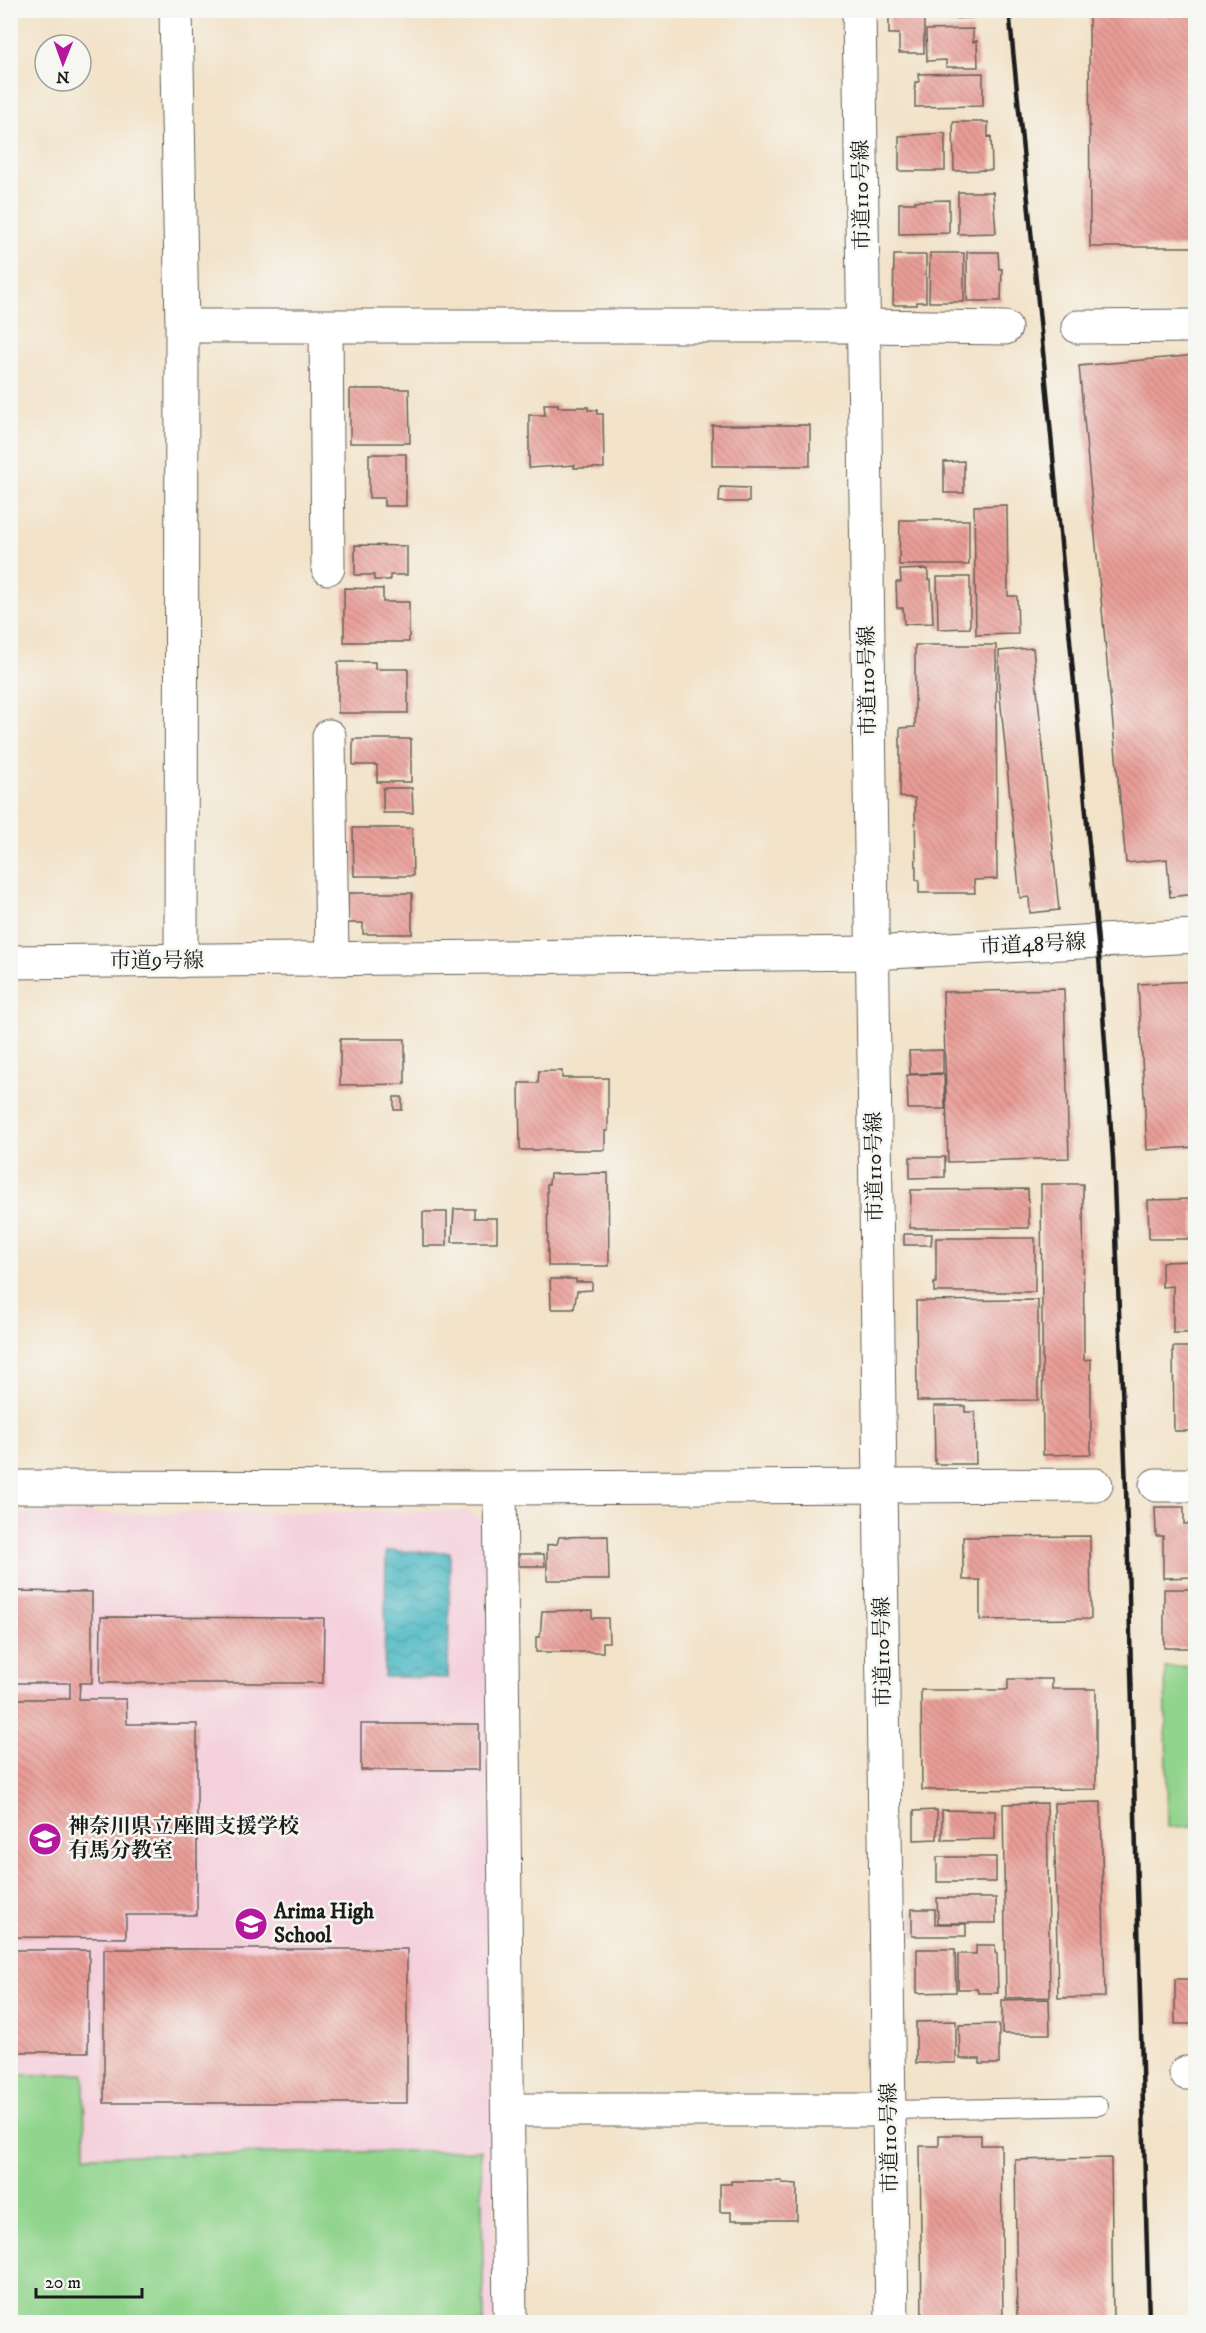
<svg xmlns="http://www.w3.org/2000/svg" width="1206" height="2333" font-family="'IM FELL DW Pica','Noto Serif JP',serif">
  <defs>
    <pattern id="water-waves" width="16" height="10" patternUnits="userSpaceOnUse" patternTransform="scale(1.5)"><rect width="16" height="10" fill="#48b7c2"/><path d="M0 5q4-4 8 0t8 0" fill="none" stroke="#3b949d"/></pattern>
    <pattern id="building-back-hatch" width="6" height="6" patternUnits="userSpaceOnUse" patternTransform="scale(1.5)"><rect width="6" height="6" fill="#e89c96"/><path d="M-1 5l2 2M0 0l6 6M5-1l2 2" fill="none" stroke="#c68681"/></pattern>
  </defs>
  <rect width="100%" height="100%" fill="#f6f6f2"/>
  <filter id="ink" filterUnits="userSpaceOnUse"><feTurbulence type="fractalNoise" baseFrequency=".0167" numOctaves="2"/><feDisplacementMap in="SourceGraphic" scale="12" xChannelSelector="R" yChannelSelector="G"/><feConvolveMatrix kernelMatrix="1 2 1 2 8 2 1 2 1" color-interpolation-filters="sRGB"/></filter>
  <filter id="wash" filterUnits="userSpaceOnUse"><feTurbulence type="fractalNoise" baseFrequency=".008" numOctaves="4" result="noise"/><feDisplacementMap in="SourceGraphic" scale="24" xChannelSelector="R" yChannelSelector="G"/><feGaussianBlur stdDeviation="1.35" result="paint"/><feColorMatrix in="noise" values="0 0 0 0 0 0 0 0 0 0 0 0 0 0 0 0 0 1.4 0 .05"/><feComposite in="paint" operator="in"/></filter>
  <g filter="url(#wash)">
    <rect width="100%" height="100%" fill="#f2e2c7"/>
    <path fill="#f4cfdc" d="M467,1511l20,14 8,797h-484l-1,-808z"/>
    <path fill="#91d48d" stroke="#567854" stroke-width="1.5" d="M1195,1666v160l-27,1 -3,-160z
      M84,2074l1,82 396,-6 3,172h-473v-247z"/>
    <path fill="url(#water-waves)" stroke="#326a6f" stroke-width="1.5" d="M386,1551l64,1 -2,126 -64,-1z"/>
    <g id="blocks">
      <path fill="url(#building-back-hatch)" d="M889,10h35v43h-25v-19h-10z
        M936,10h37v8l-37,1z
        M1089,10h107v237h-106z
        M973,29v13l4,-1 1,26h-32v-7l-19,1 -1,-31z
        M983,73v33l-68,1v-25h4l-1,-8z
        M953,122h35v15l3,-1 1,34 -38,1z
        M945,133v38h-46v-35z
        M958,192h35l3,41 -38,1z
        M949,200v33l-50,1v-31h16v-2z
        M967,252h31l1,17h3l-1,32h-34z
        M930,253h34v49h-35z
        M894,255h32v47h-9v3h-24z
        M1196,355v539l-26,3 -3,-38 -41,4 -47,-497z
        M350,389h59l1,54h-60z
        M544,404h14v3h30v3h9v4h6l1,54h-30l1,-3 -46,3v-53h16z
        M712,425h98v41h-98z
        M369,454h37v52h-22v-8h-15z
        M964,461v32h-20v-31z
        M720,487l29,1v14h-30z
        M1007,505l1,91h9l1,38 -42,1 -2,-129z
        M900,520h69v45h-70z
        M355,545l52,1v29h-17v5h-16v-5h-19z
        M928,569v11h3l2,43 -29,1 -1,-16h-6l-1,-26h5l-1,-12z
        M937,577h33v51l-32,1z
        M344,588l39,1v13h26v40h-65z
        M915,645h81l1,234 -23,1 1,13h-56v-13h-3l-1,-82 -15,-1v-69l15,-1z
        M1033,648l26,262 -29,3 -1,-16 -9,1 -21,-212v-35z
        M338,662h37v7h33v44h-70z
        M353,739h58v43h-34v-17h-24z
        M383,788h29l1,25h-30z
        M353,828h59l1,48h-59z
        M348,893h64v41h-49v-11h-15z
        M1196,981v166l-49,3 -9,-166z
        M1064,989l5,169 -121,4 -5,-170z
        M340,1039h65v45l-65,1z
        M943,1050v23l-33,1 -1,-23z
        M539,1071h23v7h46v53h-3v19h-85l-1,-67h19z
        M944,1074l1,35h-37l-1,-34z
        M394,1097h8v13h-8z
        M910,1157h35v20l-35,1z
        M608,1173l1,93h-61l-1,-82h2l1,-10z
        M1041,1184h42l1,176 7,-1v95l-48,1z
        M1028,1189l1,39h-119l1,-38z
        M1194,1199v40h-45l-1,-39z
        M454,1209h20v9h23v24h-45z
        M423,1212h24v34h-24z
        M904,1234h28l-1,11h-27z
        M936,1238h99v54h-101v-9h2z
        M1194,1261l1,72h-22v-47l-11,1v-25z
        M550,1279h26v3h16v8l-15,1 -3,18h-23z
        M1038,1300v100l-121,1 -1,-100z
        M1173,1347h22l1,84h-22z
        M934,1406h31v6h10l1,52h-41z
        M1155,1507h29v17h12v53l-33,1v-42h-7z
        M608,1536l1,44h-62v-35l10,-1 2,-7z
        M1090,1536l1,83 -111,1v-40h-17v-43z
        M519,1554h25l1,12h-26z
        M1164,1589h29v9h3v50h-32z
        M10,1591l82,1v91h-12l-1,16h47l1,25h70v191h-71v23l-116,-1v-238h60v-16h-60z
        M592,1610v8h16l1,24h-6v10h-67v-15h4l2,-26z
        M101,1617l223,1 -1,65h-223z
        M1008,1679h44v10h44v100l-174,1 -1,-100h87z
        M361,1724h118v46h-118z
        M1101,1802l4,195 -47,1 -4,-195z
        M1047,1803l3,194 -44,1 -3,-194z
        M937,1810v29l-23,1v-29z
        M942,1810l53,1v28l-53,1z
        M937,1857h59v25h-59z
        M937,1898h59v25h-58z
        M912,1909h23v15h31v12h-54z
        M976,1945h19v8l2,1 1,39h-20l-1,-4h-19v-35h18z
        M104,1949h303v154h-303z
        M917,1949h38l1,43 -39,1z
        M10,1950h79l-1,102h-78z
        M1175,1979h21v45h-21z
        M1049,1999l1,35h-48v-34z
        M956,2021v42h-40v-41z
        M999,2024v40h-19v-5h-20l-1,-34z
        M939,2135h42v10h20l2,177h-81l-2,-176h19z
        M1111,2158l2,164h-96l-2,-162z
        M731,2181h51v2l15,1v36h-66v-8h-11v-28h11z"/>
    </g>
  </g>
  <g filter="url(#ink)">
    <use href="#blocks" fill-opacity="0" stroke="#676158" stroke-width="1.5"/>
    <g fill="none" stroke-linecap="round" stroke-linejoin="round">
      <defs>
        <path id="service" d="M889,2110l210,-4"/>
        <path id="minor" d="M176,10l6,316 -1,635
          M182,326h682l141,2
          M326,326l2,242
          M1078,327l118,-1
          M329,736l3,223
          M304,959l567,-6
          M1156,1485h40
          M10,1487l490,1 596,-3
          M500,1488l10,834
          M1186,2073h10
          M508,2110h381"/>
        <path id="tertiary" d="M859,10l33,2312
          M871,953l325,-17
          M10,962l294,-3"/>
      </defs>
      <use href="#service" stroke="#676158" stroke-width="20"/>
      <use href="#minor" stroke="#676158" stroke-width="35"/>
      <use href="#tertiary" stroke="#676158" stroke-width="35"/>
      <use href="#service" stroke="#fff" stroke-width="18"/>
      <use href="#minor" stroke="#fff" stroke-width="33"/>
      <use href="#tertiary" stroke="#fff" stroke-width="33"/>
      <path stroke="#1c1c1c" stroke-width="4.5" d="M1009,10l38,382 51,550 15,216 13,330 23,834"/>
    </g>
  </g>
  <defs>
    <symbol id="school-disc" viewBox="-11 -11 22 22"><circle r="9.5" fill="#b5179e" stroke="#f6f6f2"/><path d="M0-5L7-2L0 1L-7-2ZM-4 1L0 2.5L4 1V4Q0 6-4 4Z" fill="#fff"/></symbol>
  </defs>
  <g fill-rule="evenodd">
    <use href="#school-disc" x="26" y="1820" width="38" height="38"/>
    <use href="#school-disc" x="232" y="1905" width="38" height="38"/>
  </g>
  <g text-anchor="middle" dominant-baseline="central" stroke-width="5" stroke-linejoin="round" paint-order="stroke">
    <g font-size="21" fill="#1c1c1c" stroke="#f6f6f2">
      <text transform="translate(862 195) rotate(-91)">市道110号線</text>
      <text transform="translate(868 681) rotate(-91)">市道110号線</text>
      <text transform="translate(1033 945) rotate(-3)">市道48号線</text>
      <text x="157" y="961">市道9号線</text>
      <text transform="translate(875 1167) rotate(-91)">市道110号線</text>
      <text transform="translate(883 1652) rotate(-91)">市道110号線</text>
      <text transform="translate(890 2138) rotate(-91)">市道110号線</text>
    </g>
    <g font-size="21" font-weight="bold" fill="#1c1c1c" stroke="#f6f6f2" text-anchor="start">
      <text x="68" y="1827">神奈川県立座間支援学校<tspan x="68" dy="24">有馬分教室</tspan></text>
      <text x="274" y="1912">Arima High<tspan x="274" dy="24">School</tspan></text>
    </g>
  </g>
  <rect width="1206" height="2333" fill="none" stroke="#f6f6f2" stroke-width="36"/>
  <g transform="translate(63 63) rotate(181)"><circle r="28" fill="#f6f6f2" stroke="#9f9f9c" stroke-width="1.5"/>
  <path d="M0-4.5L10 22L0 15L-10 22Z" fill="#b5179e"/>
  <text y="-9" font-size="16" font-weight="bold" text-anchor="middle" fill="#1c1c1c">N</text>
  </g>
  <path d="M36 2288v9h106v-9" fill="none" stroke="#1c1c1c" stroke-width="3"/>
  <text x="45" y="2288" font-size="18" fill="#1c1c1c" stroke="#f6f6f2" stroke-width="4.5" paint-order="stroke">20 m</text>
</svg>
